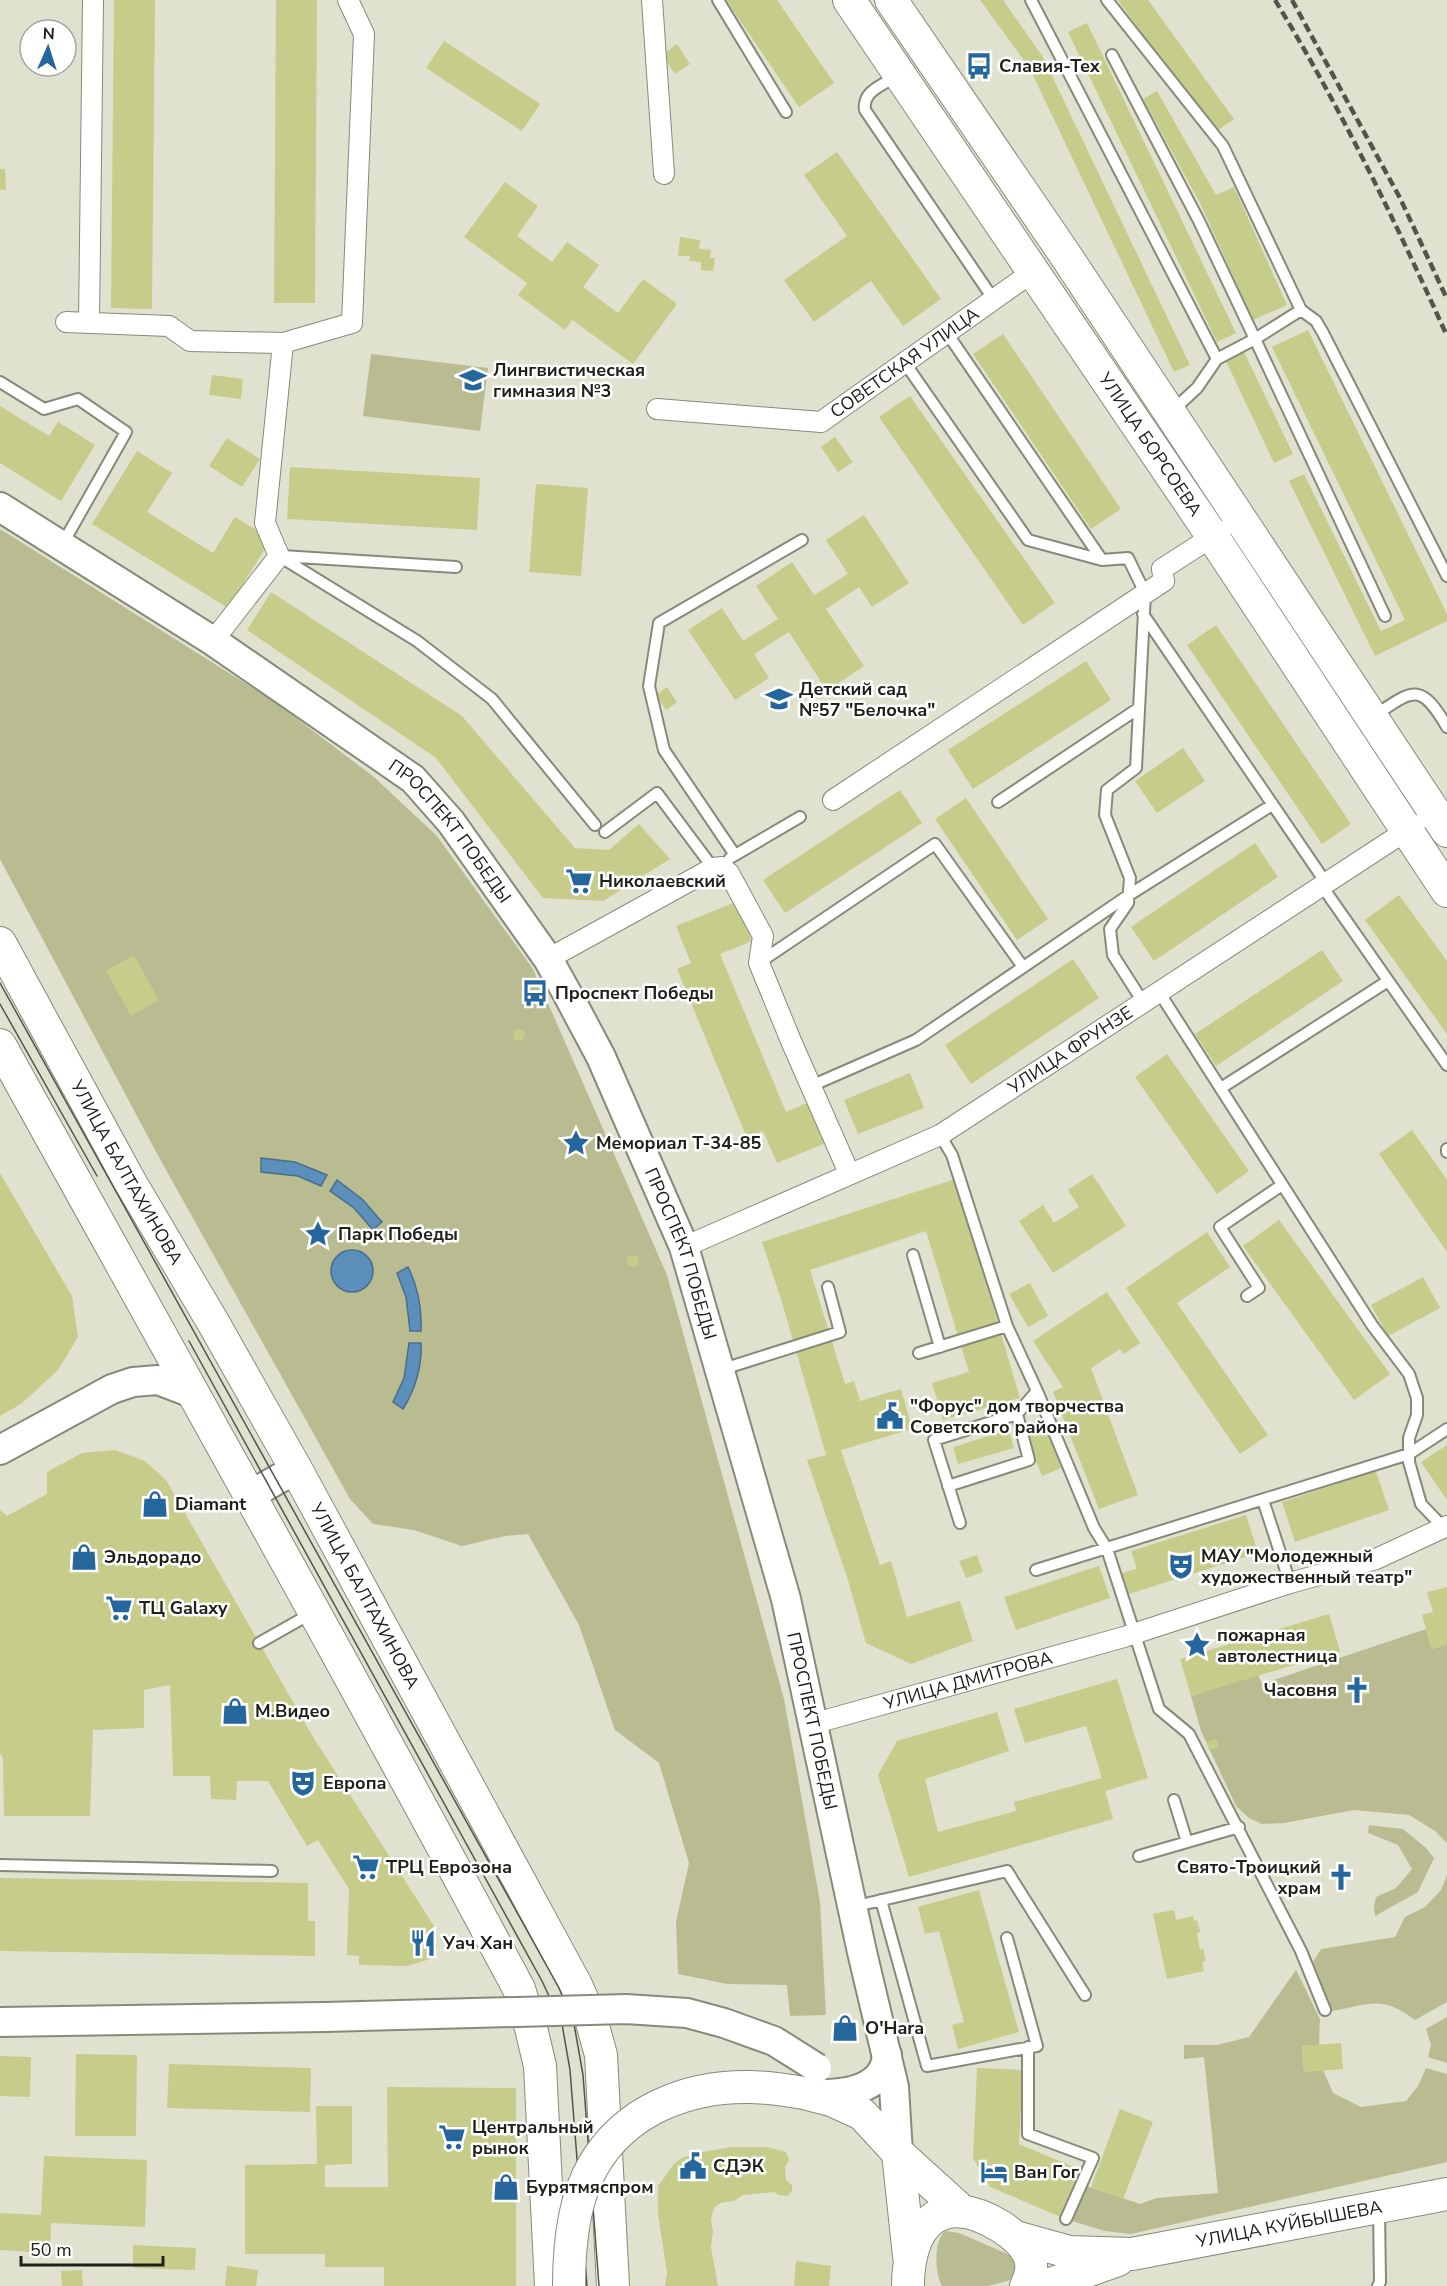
<svg xmlns="http://www.w3.org/2000/svg" width="1447" height="2286" font-family="'Nunito Sans',sans-serif">
  <rect width="100%" height="100%" fill="#e0e2cf"/>
  <path fill="#b8bc90" d="M371,354l117,14 -8,63 -117,-15z
    M0,529l275,173 99,75 63,59 96,133 134,306 117,424 36,203 6,113 -36,1 -3,-31 -60,-1 -49,-10 -2,-52 13,-59 -30,-100 -44,-33 -36,-105 -51,-91 -23,2 -43,10 -48,-16 -41,-6 -23,-25 -189,-338 -161,-302z
    M1426,1629l6,20 15,-5v199l-12,-12 -26,-16 -55,-5 -70,13 -22,1 -13,-6 -13,-12 -35,-75 -10,-35 67,-21 4,9z
    M1369,1825l34,4 23,19 8,10 -16,34 -43,24 -1,-8 2,-11 20,-9 16,-19 -14,-24 -30,-12z
    M1447,1875v127l-32,18c-34,-26 -46,-15 -83,-9l-19,-49 8,-13 74,-12 10,-20 20,-10 16,-17z
    M1296,1970l24,49 -1,26 -17,1 2,25 19,-1 10,23 28,14 45,-6 12,-15 8,-18 21,6v88l-316,72 -26,-3 -33,-10 15,-35 53,18 17,-6 61,-5 -14,-136 -20,2v-14h33l32,-8z
    M1447,2017v46l-19,-6 3,-12 -5,-16z
    M946,2231l13,2 60,26 -5,20 -26,7h-46c-7,-11 -9,-48 4,-55z"/>
  <path fill="#5c8fbc" stroke="#4a6e8b" stroke-width="1.5" d="M261,1158l34,4 32,13 -6,11 -23,-10 -37,-4z
    M337,1180l25,19 20,23 -9,8 -19,-22 -24,-17z
    M331 1271a21 21 0 1 1 42 0a21 21 0 1 1-42 0Z
    M408,1267c10,20 14,41 13,64h-11l-4,-34 -9,-24z
    M409,1343h12c1,24 -5,45 -18,66l-10,-7 11,-24z"/>
  <path fill="#c6cc89" d="M114,0h41l-3,309 -41,-1z
    M276,0h41l-2,303h-41z
    M726,0h51l57,83 -35,24z
    M980,0h23l40,57 147,308 -16,7 -145,-305z
    M1118,0h30l86,119 -20,14z
    M1087,23l149,310 -19,9 -149,-310z
    M444,41l96,63 -18,27 -96,-63z
    M677,44l13,20 -15,10 -13,-19z
    M1157,91l59,104 18,-8 53,118 -34,15 -53,-117 -57,-104z
    M837,152l104,147 -38,27 -32,-45 -57,41 -30,-42 63,-44 -43,-61z
    M0,169h5l1,21h-6z
    M505,182l33,24 -21,30 35,26 15,-20 32,23 -16,22 35,26 25,-34 34,25 -44,60 -61,-44 -7,10 -47,-35 9,-12 -63,-46z
    M680,237l20,3 -1,9 12,1 -1,8h5l-2,13 -12,-1v-8l-12,-1 1,-5h-12z
    M1308,330l139,284v7l-72,35 -86,-175 15,-7 77,157 24,-11 -133,-273z
    M1003,334l118,175 -30,20 -118,-175z
    M1244,352l49,102 -19,9 -48,-102z
    M212,375l31,4 -2,20 -32,-4z
    M910,396l145,207 -32,22 -144,-208z
    M0,406l49,30 9,-14 37,23 -34,56 -61,-38z
    M835,437l18,25 -15,10 -17,-25z
    M227,438l33,21 -18,28 -33,-21z
    M137,451l35,22 -25,39 66,41 22,-36 36,22 -43,69 -136,-84z
    M290,467l190,11 -3,52 -190,-11z
    M536,484l52,4 -7,88 -52,-4z
    M864,515l45,68 -37,24 -13,-20 -33,22 38,57 -37,25 -38,-59 -35,22 15,24 -34,22 -47,-70 34,-22 21,33 35,-22 -22,-33 36,-24 22,33 34,-21 -22,-34z
    M271,592l191,124 113,132 34,2 30,-26 31,35 -67,42 -60,-3 -107,-140 -189,-128z
    M1216,625l135,199 -29,20 -135,-199z
    M1086,661l25,39 -138,89 -25,-39z
    M667,687l10,15 -11,8 -10,-15z
    M1183,748l22,33 -48,32 -22,-32z
    M900,790l22,33 -137,90 -22,-33z
    M966,798l82,121 -31,21 -82,-121z
    M1255,843l23,34 -124,84 -23,-34z
    M1399,895l48,66v73l-82,-114z
    M736,902l16,39 -32,13 66,158 23,-10 17,41 -49,20 -14,-32 -16,7 -70,-169 14,-6 -15,-37z
    M1322,950l21,31 -127,85 -21,-32z
    M134,955l25,45 -28,16 -25,-45z
    M1073,959l26,39 -128,86 -26,-39z
    M513 1035a6 6 0 1 1 12 0a6 6 0 1 1-12 0Z
    M1167,1054l82,117 -32,23 -82,-117z
    M910,1073l14,35 -66,26 -14,-34z
    M1412,1130l35,50v72l-68,-98z
    M0,1173l72,123 6,41 -20,33 -37,34 -21,12z
    M1092,1174l34,52 -73,47 -34,-52 24,-16 11,18 25,-16 -11,-17z
    M955,1179l65,219 -77,22 -11,-37 37,-11 -43,-141 -116,39 35,114 9,-3 6,20 41,-12 11,40 -71,21 39,115 11,-4 16,56 53,-16 13,40 -62,23 -45,-21 -19,-66 -40,-117 19,-5 -45,-156 -19,-57z
    M1279,1220l111,154 -36,26 -111,-154z
    M1207,1232l23,35 -53,36 91,132 -28,19 -114,-166z
    M627 1261a6 6 0 1 1 12 0a6 6 0 1 1-12 0Z
    M1423,1277l17,31 -52,28 -17,-31z
    M1030,1283l18,33 -20,11 -19,-33z
    M1107,1292l33,51 -16,11 -4,-5 -29,19 47,127 -39,14 -46,-117 10,-5 -30,-46z
    M1042,1420l19,48 -19,8 -19,-48z
    M1009,1430l5,18 -56,16 -5,-17z
    M1447,1445v55l-26,-38z
    M115,1450l30,11 21,19 147,257 121,189 3,21 -7,12 -23,7 -48,-1v-9l-12,-1 2,-66 -31,-49 -11,6 -39,-65h-31l-1,19 -25,-1 -1,-23h-37l-3,-91 -26,5v38l-51,2 -3,86h-86l-1,-58 -3,-5v-243l7,6 40,-22v-22l35,-19z
    M1376,1471l13,39 -94,32 -13,-40z
    M1246,1515l12,38 -129,41 -7,-21 15,-4 -6,-18z
    M977,1555l6,17 -17,6 -7,-17z
    M1099,1566l11,32 -94,32 -12,-33z
    M1447,1587v57l-15,5 -10,-34 11,-3 -6,-20z
    M1329,1614l11,37 -149,45 -11,-37z
    M1117,1679l31,99 -43,13 8,28 -204,58 -31,-102 19,-34 100,-29 12,39 -84,28 13,53 78,-21 -2,-9 88,-24 -16,-52 -61,17 -11,-34z
    M1367,1680l3,14 -17,3 -1,-5 -7,2 -1,-5 7,-1v-5z
    M1216,1739l3,8 -10,3 -3,-8z
    M0,1878l308,5v38h7v35l-315,-5z
    M979,1890l40,142 -61,17 -6,-24 12,-3 -25,-91 -14,3 -7,-27z
    M1174,1910l2,10 17,-4 1,5 3,-1 3,12 -3,1 3,17 3,-1 3,12 -4,1 2,9 -37,8 -14,-65z
    M1341,2043l2,26 -39,3 -2,-26z
    M76,2054l61,1 -1,81h-61z
    M0,2056l31,1 -1,40 -30,-1z
    M169,2064l142,4 -1,44 -143,-4z
    M977,2068l46,2 -4,74 62,26 -20,47 -71,-30 -17,-29z
    M387,2087l129,1v198h-132v-19h-59v-13h-80v-89l72,-1 -1,-58h36v58l-27,1v22h63z
    M1120,2109l33,13 -30,77 -32,-12z
    M731,2147h36l19,5 3,8 -4,7 1,13 6,5v6l-5,5 -9,-1 -3,-3 -32,3 -9,6 -14,2 -6,5 -3,11 2,13 -2,15 7,39h-53l2,-13 -9,-59v-28l16,-22 8,-6 15,-5z
    M44,2156l103,4 -2,67 -94,-4 -1,30 -50,-3v-37l41,2z
    M133,2245l63,3 -1,22 -62,-2z
    M796,2261l35,5 -2,20h-35z
    M227,2266l31,4 -2,16h-31z
    M82,2270l1,16h-21l-1,-15z"/>
  <g fill="none" stroke-linecap="round" stroke-linejoin="round">
    <defs>
      <path id="lane" d="M718,0l68,112
        M1031,0l186,359
        M1107,0l116,146 78,164 -46,29 -56,-118 -87,-166
        M897,76c-14,9 -35,15 -32,34l129,190
        M1301,310l15,11 7,12 124,243
        M947,333l155,227
        M905,363l123,177 74,20 26,-2 17,35 -9,175 -29,22 -2,25 25,63 -2,25 -18,26 3,26 30,47
        M0,382l44,27 34,-10 48,33 -64,113
        M1172,411l25,-23 20,-29 38,-20 130,277
        M279,556l138,85 75,58 103,126
        M282,556l174,11
        M1143,614l183,269
        M1374,716c39,-26 46,-35 73,11
        M998,802l141,-94
        M605,832l52,-39 56,75 4,-3
        M735,855l-71,-105 -15,-64 10,-63 143,-83
        M730,858l70,-41
        M1322,886l125,179
        M760,962l175,-118 88,123
        M1159,992l213,333 37,49 8,24v17l-8,23v24l12,42 23,24
        M811,1086l105,-46 213,-145 143,-90
        M1221,1088l167,-107
        M940,1135l12,20 55,171 30,65 57,137 13,21 52,160 30,25 112,217 24,59
        M1447,1149v3
        M913,1255l27,92
        M1247,1296l12,-8 -39,-61 62,-42
        M919,1353l88,-27
        M720,1370l120,-38 -12,-45
        M948,1486l81,-26 -12,-46
        M1263,1500l27,83
        M960,1523l-26,-83 83,-26 20,-23
        M1036,1570l373,-116 38,-25
        M259,1643l53,-30
        M1174,1800l13,42
        M1139,1856l100,-29
        M0,1865l272,6
        M881,1900l46,166 110,-20 -30,-108
        M852,1907l155,-36 78,124
        M1028,2047v87l65,24 -27,61
        M1378,2286l2,-4 -1,-72"/>
      <g id="street">
        <path d="M652,0l12,174"/>
        <path d="M66,322l103,4 21,15 93,2 69,-20 12,-289 -16,-34"/>
        <path d="M89,322l4,-322"/>
        <path id="s1" d="M657,409l164,13 213,-151"/>
        <path d="M213,641l66,-85 -14,-33 18,-180"/>
        <path d="M833,800l331,-219 -2,-12 59,-38"/>
        <path d="M548,959l165,-91 9,-1 7,6 34,63 -4,27 32,78 58,132"/>
        <path id="s2" d="M684,1247l256,-112 475,-310"/>
        <path id="s3" d="M812,1724l312,-87 166,-54 86,-24 71,-33"/>
      </g>
      <g id="secondary">
        <path id="s4" d="M0,507l213,134 200,138 38,43 97,137 20,36 33,62 83,190 102,352 76,353 32,135 4,66"/>
        <path d="M0,1450l112,-61 21,-7 25,-2 34,13"/>
        <path d="M250,1495l46,-26"/>
        <path d="M0,2022l325,-5"/>
        <path d="M810,2094c29,1 75,-2 77,-39"/>
      </g>
      <g id="primary">
        <path id="s5" d="M849,0l364,537 234,354"/>
        <path d="M891,0l173,253 383,578"/>
        <path id="s6" d="M0,943l129,237 85,144 82,145 280,516 15,34 10,36 12,231"/>
        <path d="M0,1045c174,315 350,627 519,944l12,39 9,38 11,220"/>
        <path d="M804,2093l27,7 31,14 36,39 64,58"/>
        <path d="M898,2153l11,103"/>
        <path id="s7" d="M1015,2237l54,15 63,2 315,-60"/>
        <path d="M908,2286c0,-62 33,-96 92,-60 11,7 24,17 29,29 4,10 2,22 -3,31"/>
        <path d="M1045,2286l73,-26"/>
      </g>
    </defs>
    <use href="#lane" stroke="#888a79" stroke-width="14"/>
    <use href="#street" stroke="#888a79" stroke-width="22"/>
    <use href="#secondary" stroke="#888a79" stroke-width="32"/>
    <use href="#primary" stroke="#888a79" stroke-width="34"/>
    <use href="#lane" stroke="#fff" stroke-width="10"/>
    <use href="#street" stroke="#fff" stroke-width="20"/>
    <use href="#secondary" stroke="#fff" stroke-width="28"/>
    <use href="#primary" stroke="#fff" stroke-width="32"/>
    <path stroke="#54544b" stroke-width="1.5" d="M0,983l559,1005 15,36 9,51 16,211
      M0,1004l97,172
      M189,1341l353,640 20,43 8,46 17,216"/>
    <path stroke="#54544b" stroke-width="4.5" stroke-dasharray="9 4.5" stroke-linecap="butt" d="M1275,0c66,108 120,221 172,336
      M1292,0l108,198 47,101"/>
    <defs>
      <path id="secondary-bridge" d="M325,2017l301,-8 61,4 37,10 50,18 43,27"/>
      <path id="primary-bridge" d="M569,2286c0,-39 4,-86 24,-120 32,-56 95,-80 156,-79 18,0 37,3 55,6"/>
    </defs>
    <use href="#secondary-bridge" stroke="#888a79" stroke-width="32" stroke-linecap="butt"/>
    <use href="#primary-bridge" stroke="#888a79" stroke-width="34" stroke-linecap="butt"/>
    <use href="#secondary-bridge" stroke="#fff" stroke-width="28"/>
    <use href="#primary-bridge" stroke="#fff" stroke-width="32"/>
  </g>
  <defs>
    <symbol id="bus-bare" viewBox="-9 -9 18 18"><path d="M-5-6H5V4H4V6H2V4H-2V6H-4V4H-5ZM-3.5-4V0h7V-4ZM-3.5 1.2v1.5H-2V1.2ZM2 1.2v1.5H3.5V1.2Z" fill="#25679d" stroke="#fff" stroke-width="2.5" paint-order="stroke"/></symbol>
    <symbol id="school-bare" viewBox="-9 -9 18 18"><path d="M0-5L7-2L0 1L-7-2ZM-4 1L0 2.5L4 1V4Q0 6-4 4Z" fill="#25679d" stroke="#fff" stroke-width="2.5" paint-order="stroke"/></symbol>
    <symbol id="supermarket-bare" viewBox="-9 -9 18 18"><path d="M-6-5.5h2.5l.6 2H6L4.5 2H-2.5L-4.4-4H-6ZM-1.5 3.2a1.3 1.3 0 1 0 .1 0ZM3 3.2a1.3 1.3 0 1 0 .1 0Z" fill="#25679d" stroke="#fff" stroke-width="2.5" paint-order="stroke"/></symbol>
    <symbol id="sight-bare" viewBox="-9 -9 18 18"><path d="M0-6L1.8-2.2L6-1.7L2.9 1.2L3.7 5.4L0 3.3L-3.7 5.4L-2.9 1.2L-6-1.7L-1.8-2.2Z" fill="#25679d" stroke="#fff" stroke-width="2.5" paint-order="stroke"/></symbol>
    <symbol id="civic-bare" viewBox="-9 -9 18 18"><path d="M-.6-6.5H3V-4.5H.6V-3L4-1V1h2V6H-6V1h2V-1L-.6-3ZM-1.2 2.5V6h2.4V2.5Z" fill="#25679d" stroke="#fff" stroke-width="2.5" paint-order="stroke"/></symbol>
    <symbol id="shop-bare" viewBox="-9 -9 18 18"><path d="M-5-2.5h2.3a2.7 3.5 0 0 1 5.4 0H5L5.5 6h-11ZM-1.5-2.5h3a1.5 2.3 0 0 0-3 0Z" fill="#25679d" stroke="#fff" stroke-width="2.5" paint-order="stroke"/></symbol>
    <symbol id="theatre-bare" viewBox="-9 -9 18 18"><path d="M-5-5.5Q0-4 5-5.5V0Q5 5 0 6Q-5 5-5 0ZM-3.3-2.5H-1v1.5H-3.3ZM1-2.5H3.3v1.5H1ZM-2.8 1Q0 5.5 2.8 1Z" fill="#25679d" stroke="#fff" stroke-width="2.5" paint-order="stroke"/></symbol>
    <symbol id="church-bare" viewBox="-9 -9 18 18"><path d="M-1.2-6h2.4v3.5h3.3v2.4h-3.3V6h-2.4V-.1h-3.3v-2.4h3.3Z" fill="#25679d" stroke="#fff" stroke-width="2.5" paint-order="stroke"/></symbol>
    <symbol id="restaurant-bare" viewBox="-9 -9 18 18"><path d="M-5-6h1v4h1v-4h1v4h1v-4h1v5L-1.5 .5V6h-2V.5L-5-1ZM5-6V6H3V1.5H1.5Q1.5-4 5-6Z" fill="#25679d" stroke="#fff" stroke-width="2.5" paint-order="stroke"/></symbol>
    <symbol id="hotel-bare" viewBox="-9 -9 18 18"><path d="M-6-4.5h1.5V1H6V5H4.5V3h-9V5H-6ZM-4 0a1.8 1.8 0 1 1 3.6 0ZM.5 0V-2.5h3Q6-2.5 6 0Z" fill="#25679d" stroke="#fff" stroke-width="2.5" paint-order="stroke"/></symbol>
  </defs>
  <g fill-rule="evenodd">
    <use href="#bus-bare" x="960" y="47" width="38" height="38"/>
    <use href="#school-bare" x="454" y="361" width="38" height="38"/>
    <use href="#school-bare" x="760" y="680" width="38" height="38"/>
    <use href="#supermarket-bare" x="560" y="862" width="38" height="38"/>
    <use href="#bus-bare" x="516" y="974" width="38" height="38"/>
    <use href="#sight-bare" x="557" y="1124" width="38" height="38"/>
    <use href="#sight-bare" x="299" y="1215" width="38" height="38"/>
    <use href="#civic-bare" x="871" y="1397" width="38" height="38"/>
    <use href="#shop-bare" x="136" y="1485" width="38" height="38"/>
    <use href="#shop-bare" x="65" y="1538" width="38" height="38"/>
    <use href="#theatre-bare" x="1162" y="1547" width="38" height="38"/>
    <use href="#supermarket-bare" x="100" y="1589" width="38" height="38"/>
    <use href="#sight-bare" x="1178" y="1626" width="38" height="38"/>
    <use href="#church-bare" x="1338" y="1671" width="38" height="38"/>
    <use href="#shop-bare" x="216" y="1692" width="38" height="38"/>
    <use href="#theatre-bare" x="284" y="1764" width="38" height="38"/>
    <use href="#supermarket-bare" x="347" y="1848" width="38" height="38"/>
    <use href="#church-bare" x="1322" y="1858" width="38" height="38"/>
    <use href="#restaurant-bare" x="404" y="1924" width="38" height="38"/>
    <use href="#shop-bare" x="826" y="2009" width="38" height="38"/>
    <use href="#supermarket-bare" x="433" y="2118" width="38" height="38"/>
    <use href="#civic-bare" x="674" y="2147" width="38" height="38"/>
    <use href="#hotel-bare" x="975" y="2153" width="38" height="38"/>
    <use href="#shop-bare" x="487" y="2168" width="38" height="38"/>
  </g>
  <g text-anchor="middle" dominant-baseline="central" stroke-width="5" stroke-linejoin="round" paint-order="stroke">
    <g font-size="18" font-weight="bold" fill="#20201a" stroke="#fff" text-anchor="start">
      <text x="999" y="66">Славия-Тех</text>
      <text x="493" y="370">Лингвистическая<tspan x="493" dy="21">гимназия №3</tspan></text>
      <text x="799" y="689">Детский сад<tspan x="799" dy="21">№57 "Белочка"</tspan></text>
      <text x="599" y="881">Николаевский</text>
      <text x="555" y="993">Проспект Победы</text>
      <text x="596" y="1143">Мемориал Т-34-85</text>
      <text x="338" y="1234">Парк Победы</text>
      <text x="910" y="1406">"Форус" дом творчества<tspan x="910" dy="21">Советского района</tspan></text>
      <text x="175" y="1504">Diamant</text>
      <text x="1201" y="1556">МАУ "Молодежный<tspan x="1201" dy="21">художественный театр"</tspan></text>
      <text x="104" y="1557">Эльдорадо</text>
      <text x="139" y="1608">ТЦ Galaxy</text>
      <text x="1217" y="1635">пожарная<tspan x="1217" dy="21">автолестница</tspan></text>
      <text x="1337" y="1690" text-anchor="end">Часовня</text>
      <text x="255" y="1711">М.Видео</text>
      <text x="323" y="1783">Европа</text>
      <text x="386" y="1867">ТРЦ Еврозона</text>
      <text x="1321" y="1867" text-anchor="end">Свято-Троицкий<tspan x="1321" dy="21">храм</tspan></text>
      <text x="443" y="1943">Уач Хан</text>
      <text x="865" y="2028">O'Hara</text>
      <text x="472" y="2127">Центральный<tspan x="472" dy="21">рынок</tspan></text>
      <text x="713" y="2166">СДЭК</text>
      <text x="1014" y="2172">Ван Гог</text>
      <text x="526" y="2187">Бурятмяспром</text>
    </g>
    <g font-size="18" fill="#20201a" stroke="#fff">
      <text stroke="none"><textPath href="#s1" startOffset="267">СОВЕТСКАЯ УЛИЦА</textPath></text>
      <text stroke="none"><textPath href="#s5" startOffset="537">УЛИЦА БОРСОЕВА</textPath></text>
      <text stroke="none"><textPath href="#s4" startOffset="558">ПРОСПЕКТ ПОБЕДЫ</textPath></text>
      <text stroke="none"><textPath href="#s2" startOffset="435">УЛИЦА ФРУНЗЕ</textPath></text>
      <text stroke="none"><textPath href="#s6" startOffset="262">УЛИЦА БАЛТАХИНОВА</textPath></text>
      <text stroke="none"><textPath href="#s4" startOffset="1044">ПРОСПЕКТ ПОБЕДЫ</textPath></text>
      <text stroke="none"><textPath href="#s6" startOffset="748">УЛИЦА БАЛТАХИНОВА</textPath></text>
      <text stroke="none"><textPath href="#s3" startOffset="162">УЛИЦА ДМИТРОВА</textPath></text>
      <text stroke="none"><textPath href="#s4" startOffset="1530">ПРОСПЕКТ ПОБЕДЫ</textPath></text>
      <text stroke="none"><textPath href="#s7" startOffset="279">УЛИЦА КУЙБЫШЕВА</textPath></text>
    </g>
  </g>
  <g transform="translate(48 48) rotate(3)"><circle r="28" fill="#ffffff" stroke="#a6a6a3" stroke-width="1.5"/>
  <path d="M0-4.5L10 22L0 15L-10 22Z" fill="#25679d"/>
  <text y="-9" font-size="16" font-weight="bold" text-anchor="middle" fill="#20201a">N</text>
  </g>
  <path d="M21 2256v9h142v-9" fill="none" stroke="#20201a" stroke-width="3"/>
  <text x="30" y="2256" font-size="18" fill="#20201a" stroke="#ffffff" stroke-width="4.5" paint-order="stroke">50 m</text>
</svg>
